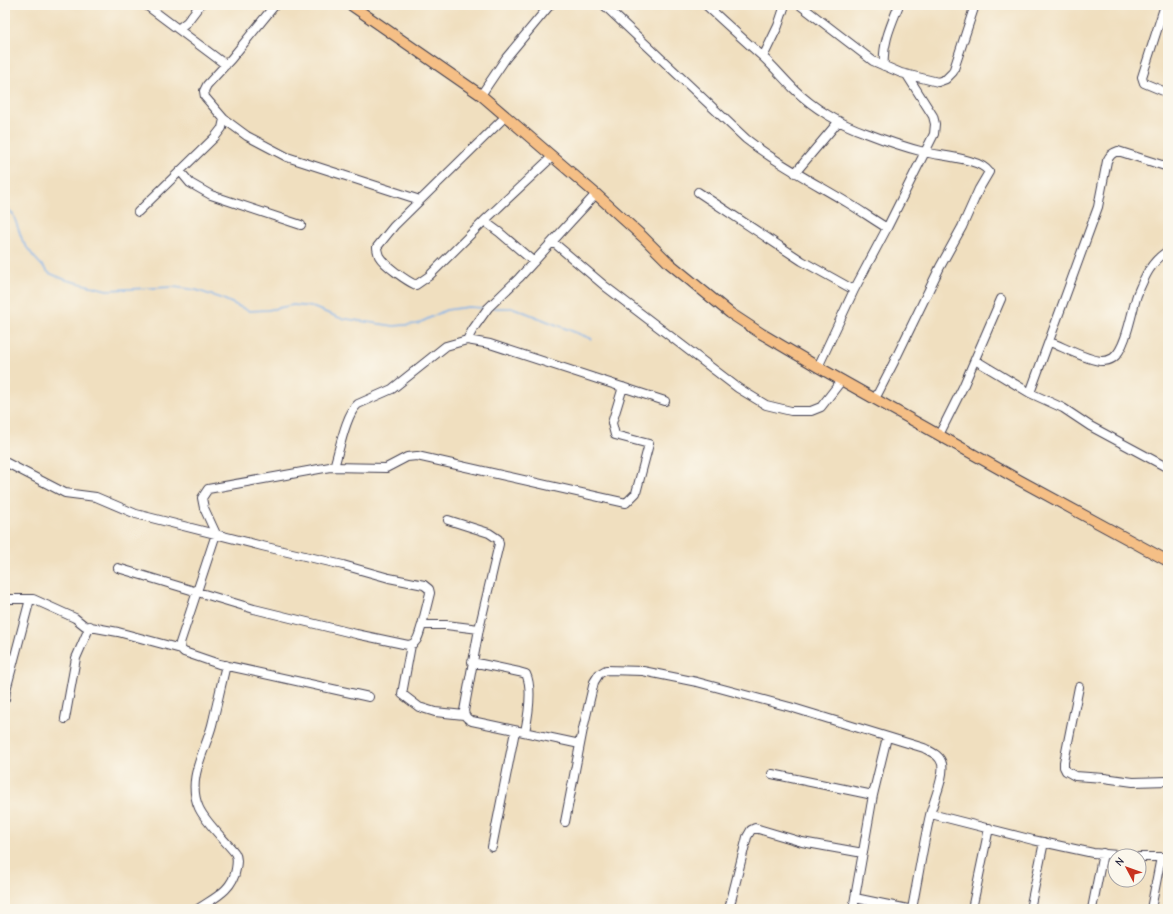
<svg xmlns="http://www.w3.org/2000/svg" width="1173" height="914" font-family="'Comic Neue',sans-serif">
  <rect width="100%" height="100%" fill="#fbf7ec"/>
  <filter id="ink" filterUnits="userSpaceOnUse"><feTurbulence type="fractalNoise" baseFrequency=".025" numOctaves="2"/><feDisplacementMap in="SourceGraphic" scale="8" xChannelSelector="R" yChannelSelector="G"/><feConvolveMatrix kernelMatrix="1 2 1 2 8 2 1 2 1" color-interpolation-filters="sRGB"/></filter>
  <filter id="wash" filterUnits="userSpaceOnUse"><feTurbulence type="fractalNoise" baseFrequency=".012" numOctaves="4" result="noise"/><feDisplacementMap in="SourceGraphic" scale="16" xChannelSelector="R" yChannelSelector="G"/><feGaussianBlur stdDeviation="0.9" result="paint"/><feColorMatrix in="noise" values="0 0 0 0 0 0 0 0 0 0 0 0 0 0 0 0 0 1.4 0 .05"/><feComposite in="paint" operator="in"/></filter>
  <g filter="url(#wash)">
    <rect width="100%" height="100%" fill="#f0dfbf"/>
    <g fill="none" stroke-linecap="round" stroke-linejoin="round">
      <path stroke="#7db0ea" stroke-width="1.5" d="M5,206l8,8 10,28 11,15 15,16 17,7 41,10 67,-3 22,3 27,9 26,12 19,-1 25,-5 19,2 28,11 54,8 23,-2 29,-14 22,-3 17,1
        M493,308h21l78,31"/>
    </g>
  </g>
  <g filter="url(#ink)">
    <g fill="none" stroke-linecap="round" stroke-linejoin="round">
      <defs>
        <path id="minor" d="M146,5l80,60
          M604,5l142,134c32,25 67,43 102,64 13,8 26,17 39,25
          M706,5c18,17 37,34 56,51 11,10 21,22 32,33 19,19 46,35 72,44 18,7 38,14 58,19 15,4 56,6 65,20l-10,17 -17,38 -22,40 -47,97 -18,35
          M800,5l73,56 28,12 37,9 8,-3 7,-7 22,-67
          M1165,5l-23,72 2,6 24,10
          M178,29l9,-7 13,-17
          M763,57l15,-31 7,-21
          M884,66c-2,-22 7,-41 15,-61
          M481,95l25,-37 44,-53
          M506,116l-112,110 -17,21c0,2 1,6 2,9 5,9 28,25 37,29l13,-9 55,-55 69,-65
          M224,119l23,17 40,21 133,43
          M180,171l10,12 21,12 90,30
          M795,173l44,-52
          M698,192l104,69 52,29
          M138,212l77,-75 7,-9 2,-9 -19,-22 -1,-6 3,-6 24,-26 44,-54
          M484,221l15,11 35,30
          M553,242l53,45 132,101 28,17 25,6h20l10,-4 21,-27
          M467,340l6,-11 15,-21 31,-30 77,-84
          M1050,342c13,5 39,19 52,19 4,0 8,-1 11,-3 13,-9 19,-48 24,-63 7,-17 14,-34 31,-44
          M975,360l55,33 33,15 27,18 78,42
          M818,367l36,-77 33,-62 47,-94 1,-10 -2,-8 -26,-41
          M1030,393l68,-186 9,-46c3,-6 5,-8 11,-10l50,16
          M939,435l24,-48 38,-88
          M5,462l60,31 31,4 40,17 126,32 81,19 46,13 35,7 5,4 1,4 -8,32
          M334,467c5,-15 12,-54 24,-63l34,-15 54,-43 21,-6 23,4 175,57
          M448,520l41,13 9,6 1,5 -20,85 -15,82c1,6 3,8 8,10l108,23
          M118,568l136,41 102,25 52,11c10,0 11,-12 14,-20h24l33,4
          M5,599h28l42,19 10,8 33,6 63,17
          M411,645l-9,49 17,13 16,5 29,3
          M472,662l47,10 7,2c7,14 2,43 -1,58
          M1079,687l-15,75v5l2,4 9,5 29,2 29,4 35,-1
          M369,697l-150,-33 -35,-12 -3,-3 -1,-6 36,-109 -12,-26 -2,-10 6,-9 122,-22 56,1 21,-11 10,-1 209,47 10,-10 13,-49 -34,-9 -3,-12 11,-36
          M5,699l1,-9 24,-91
          M65,719l11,-61 14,-32
          M772,774l101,21
          M931,814l102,26 60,13 38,3
          M565,822l18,-93 11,-47 5,-8 7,-4 37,1 54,11 93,25 134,41c7,4 16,7 18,16 3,12 -9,38 -12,51 -7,31 -12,63 -18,94
          M492,847l23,-116
          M1139,857h29
          M855,898l53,11
          M198,909c16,-11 35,-19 38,-40 1,-6 2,-11 -1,-16 -11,-14 -29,-30 -36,-45 -13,-29 6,-56 13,-83 5,-20 9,-40 14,-60
          M729,909l18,-72 4,-7 4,-2 47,14 61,11
          M853,909l20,-114 14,-58
          M972,909l17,-81
          M1030,909l14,-67
          M1092,909l11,-56
          M1151,909l10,-52"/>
        <path id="major" d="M351,5l130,90 115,99 47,43 26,26 61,50 32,21 56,33 201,113 149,81"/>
      </defs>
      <use href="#minor" stroke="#413e4f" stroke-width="10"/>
      <use href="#major" stroke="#413e4f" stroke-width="12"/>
      <use href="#minor" stroke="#fff" stroke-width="8"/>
      <use href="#major" stroke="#f5bf86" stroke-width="10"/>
    </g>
  </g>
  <rect width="1173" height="914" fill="none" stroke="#fbf7ec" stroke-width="20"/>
  <g transform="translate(1127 868) rotate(311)"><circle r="19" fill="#fbf7ec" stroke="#a4a2a5"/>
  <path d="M0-3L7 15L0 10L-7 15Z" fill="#c8321e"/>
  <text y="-6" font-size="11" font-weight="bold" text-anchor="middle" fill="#22223b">N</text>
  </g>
</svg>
